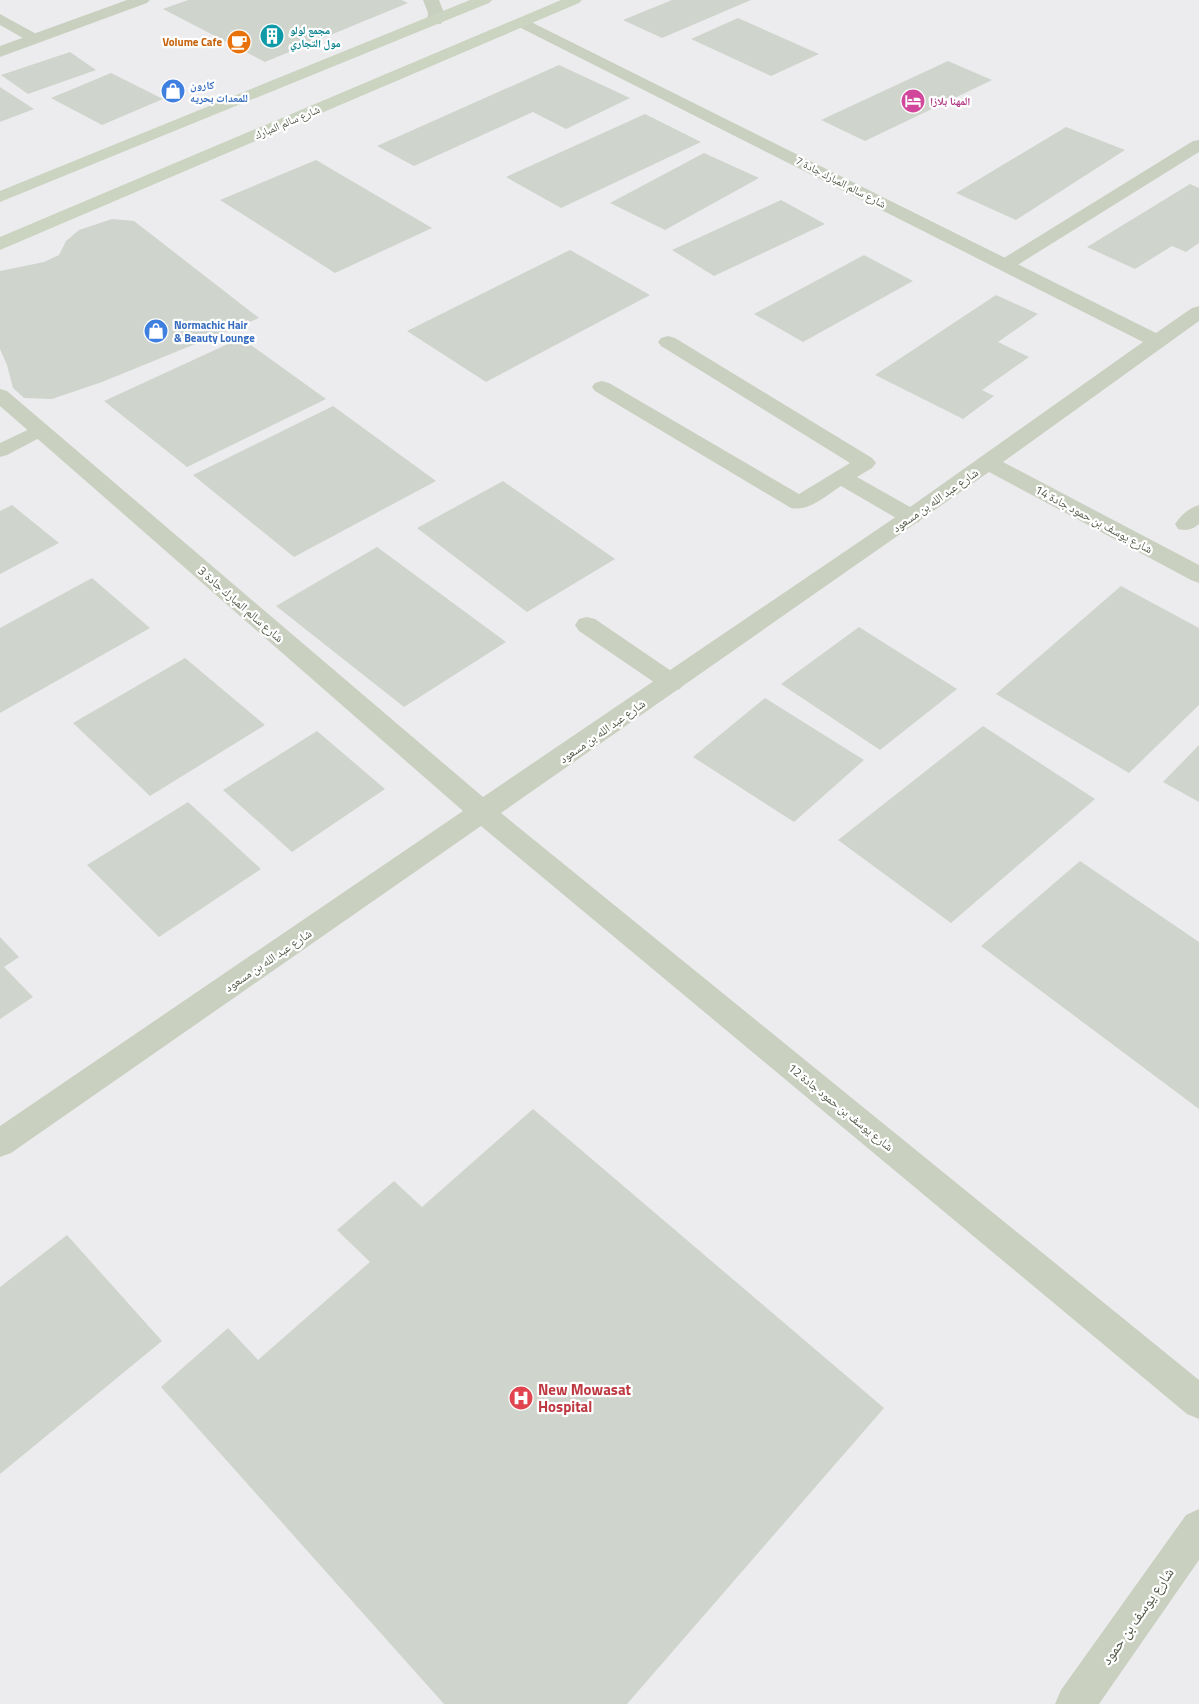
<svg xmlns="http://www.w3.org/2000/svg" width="1199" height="1704" font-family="'Titillium Web','Noto Naskh Arabic',sans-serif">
  <rect width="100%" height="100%" fill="#ececef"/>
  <path fill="#cfd4cc" d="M188,0h214l6,3 -143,59 -102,-53z
    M672,0h79l-89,38 -39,-18z
    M738,18l81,36 -48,22 -80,-37z
    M70,52l26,18 -68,24 -27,-19z
    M948,61l44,19 -127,61 -44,-21z
    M559,65l71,33 -64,31 -33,-17 -119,54 -37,-20z
    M111,73l52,26 -61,26 -51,-27z
    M0,87l34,22 -34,13z
    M645,114l56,28 -140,66 -55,-31z
    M1066,127l59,23 -109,70 -60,-27z
    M704,153l55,25 -94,52 -55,-27z
    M316,160l116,68 -97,45 -115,-73z
    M1190,184l9,4v55l-13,9 -14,-6 -37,23 -48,-22z
    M781,200l44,24 -111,52 -42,-26z
    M112,219l22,2 125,97 -157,64 -50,17 -28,-1 -11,-10 -6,-23 -7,-16v-78l44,-9 15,-7 7,-14 13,-11z
    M570,250l80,45 -164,87 -79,-51z
    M864,255l49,26 -110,61 -49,-28z
    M996,295l42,19 -40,28 31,15 -47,33 12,6 -31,23 -88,-44z
    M241,338l85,61 -139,68 -83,-66z
    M333,406l103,75 -142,76 -101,-82z
    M503,481l112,78 -88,53 -110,-84z
    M12,505l47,38 -59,31v-63z
    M377,547l129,95 -102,65 -128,-101z
    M92,578l58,50 -150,85v-85z
    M1121,586l78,42v77l-70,68 -133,-79z
    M859,627l98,62 -77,61 -99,-66z
    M185,658l80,67 -115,71 -77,-73z
    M765,698l99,62 -70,62 -101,-65z
    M983,726l112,73 -144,124 -113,-83z
    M317,731l68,58 -93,63 -69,-62z
    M1199,745v57l-36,-20z
    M188,802l73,67 -102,68 -72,-72z
    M1080,861l119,81v167l-218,-163z
    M0,937l19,20 -15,10 29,30 -33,22z
    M533,1109l351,299 -257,296h-183l-283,-317 67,-59 30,32 112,-98 -33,-32 57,-49 28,26z
    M67,1235l95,106 -162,133v-187z"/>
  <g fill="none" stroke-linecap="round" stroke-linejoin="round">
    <path fill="#cad0c0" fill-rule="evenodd" d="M0,14l40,22 3,3 -3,3h-10l-30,-17z
      M1199,140v12l-188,117 -6,2 -6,-2 -3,-4 3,-4 194,-120z
      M668,336l7,2 197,120 4,5 -4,5 -15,9 62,35 3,5 -3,5 -8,2 -8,-2 -62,-36c-14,9 -32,26 -50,22l-196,-117 -3,-4 3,-4 7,-2 7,2 190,111 51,-31 -189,-117 -3,-4 3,-4z
      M40,424l7,2 3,4 -3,4 -40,21 -7,2v-14z
      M1199,505v19c-7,6 -12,7 -21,5l-3,-5c6,-9 14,-16 24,-19z
      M587,617l8,2 85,58 4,6 -4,6 -8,2 -8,-2 -85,-58 -4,-6 4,-6z"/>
    <path fill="#cad0c0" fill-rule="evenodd" d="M127,0h23l-3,3 -147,54v-11z
      M423,0h16l5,13 -3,11h-12l-2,-3 1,-8z
      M523,18l633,315 36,-25 7,-2v15l-196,141 196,103v18l-8,-3 -202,-108 -488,341 698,567v39l-12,-5 -706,-588 -470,327 -11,4v-31l463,-315 -463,-405v-17l7,2 476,406 420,-285 240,-170 -626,-316 -2,-3 2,-3z
      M1199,1509v51l-100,144h-44l6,-14 125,-175z"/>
    <path fill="#cbd4c0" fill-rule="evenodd" d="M470,0h22l-3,3 -489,199v-11z
      M561,0h21l-3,3 -579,247v-13z"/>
  </g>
  <defs>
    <symbol id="building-disc" viewBox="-11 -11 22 22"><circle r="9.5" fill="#0f9aa8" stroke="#fff"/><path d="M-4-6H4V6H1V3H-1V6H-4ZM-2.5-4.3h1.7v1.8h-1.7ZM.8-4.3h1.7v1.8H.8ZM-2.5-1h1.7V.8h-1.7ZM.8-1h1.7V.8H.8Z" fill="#fff"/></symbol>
    <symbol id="cafe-disc" viewBox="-11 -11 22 22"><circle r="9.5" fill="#e8710a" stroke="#fff"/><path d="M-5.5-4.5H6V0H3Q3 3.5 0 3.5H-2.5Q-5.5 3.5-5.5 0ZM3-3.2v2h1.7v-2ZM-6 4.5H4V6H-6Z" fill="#fff"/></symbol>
    <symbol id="shop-disc" viewBox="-11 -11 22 22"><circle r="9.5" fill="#3f7fe0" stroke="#fff"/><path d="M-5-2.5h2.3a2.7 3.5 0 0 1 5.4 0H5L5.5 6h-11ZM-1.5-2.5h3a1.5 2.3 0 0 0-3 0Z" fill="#fff"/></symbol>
    <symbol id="hotel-disc" viewBox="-11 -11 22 22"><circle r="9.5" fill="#d1479c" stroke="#fff"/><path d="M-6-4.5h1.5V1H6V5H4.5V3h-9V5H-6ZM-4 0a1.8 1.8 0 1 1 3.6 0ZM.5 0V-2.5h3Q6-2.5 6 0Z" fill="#fff"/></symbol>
    <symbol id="hospital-disc" viewBox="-11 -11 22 22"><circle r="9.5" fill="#e0444e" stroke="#fff"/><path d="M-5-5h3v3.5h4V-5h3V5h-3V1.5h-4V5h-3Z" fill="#fff"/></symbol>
  </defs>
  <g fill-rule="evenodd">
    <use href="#building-disc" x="258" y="22" width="28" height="28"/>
    <use href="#cafe-disc" x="225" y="28" width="28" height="28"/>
    <use href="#shop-disc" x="159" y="77" width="28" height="28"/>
    <use href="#hotel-disc" x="899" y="87" width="28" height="28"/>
    <use href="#shop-disc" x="142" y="317" width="28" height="28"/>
    <use href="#hospital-disc" x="507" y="1384" width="28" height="28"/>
  </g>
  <g text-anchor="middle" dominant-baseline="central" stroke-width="4.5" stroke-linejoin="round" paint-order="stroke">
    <g font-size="11" font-weight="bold" fill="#0d838f" stroke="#fff" text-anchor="start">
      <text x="290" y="30">مجمع لولو<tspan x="290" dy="13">مول التجاري</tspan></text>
    </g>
    <g font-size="11" font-weight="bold" fill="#c56008" stroke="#fff" text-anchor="end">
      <text x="222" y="42">Volume Cafe</text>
    </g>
    <g font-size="11" font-weight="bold" fill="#366cbe" stroke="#fff" text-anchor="start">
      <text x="190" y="85">کارون<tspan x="190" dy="13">للمعدات بحریه</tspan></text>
      <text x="174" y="325">Normachic Hair<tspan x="174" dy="13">&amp; Beauty Lounge</tspan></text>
    </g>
    <g font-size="11" font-weight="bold" fill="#b23c85" stroke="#fff" text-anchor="start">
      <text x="930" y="101">المهنا بلازا</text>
    </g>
    <g font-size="11" fill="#515846" stroke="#fff">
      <text transform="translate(287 122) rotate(-23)">شارع سالم المبارك</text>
      <text transform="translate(841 182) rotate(27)">شارع سالم المبارك جادة 7</text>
    </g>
    <g font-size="12" fill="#515846" stroke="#fff">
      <text transform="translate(935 500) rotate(-35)">شارع عبد الله بن مسعود</text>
      <text transform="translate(1094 519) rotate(28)">شارع يوسف بن حمود جادة 14</text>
      <text transform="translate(241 604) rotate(41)">شارع سالم المبارك جادة 3</text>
      <text transform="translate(602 731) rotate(-35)">شارع عبد الله بن مسعود</text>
      <text transform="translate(268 960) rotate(-34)">شارع عبد الله بن مسعود</text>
      <text transform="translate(841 1107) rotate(39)">شارع يوسف بن حمود جادة 12</text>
    </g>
    <g font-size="15" font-weight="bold" fill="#be3a42" stroke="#fff" text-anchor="start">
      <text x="538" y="1389">New Mowasat<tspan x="538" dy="17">Hospital</tspan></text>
    </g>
    <g font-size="15" fill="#515846" stroke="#fff">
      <text transform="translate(1137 1616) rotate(-55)">شارع يوسف بن حمود</text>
    </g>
  </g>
</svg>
